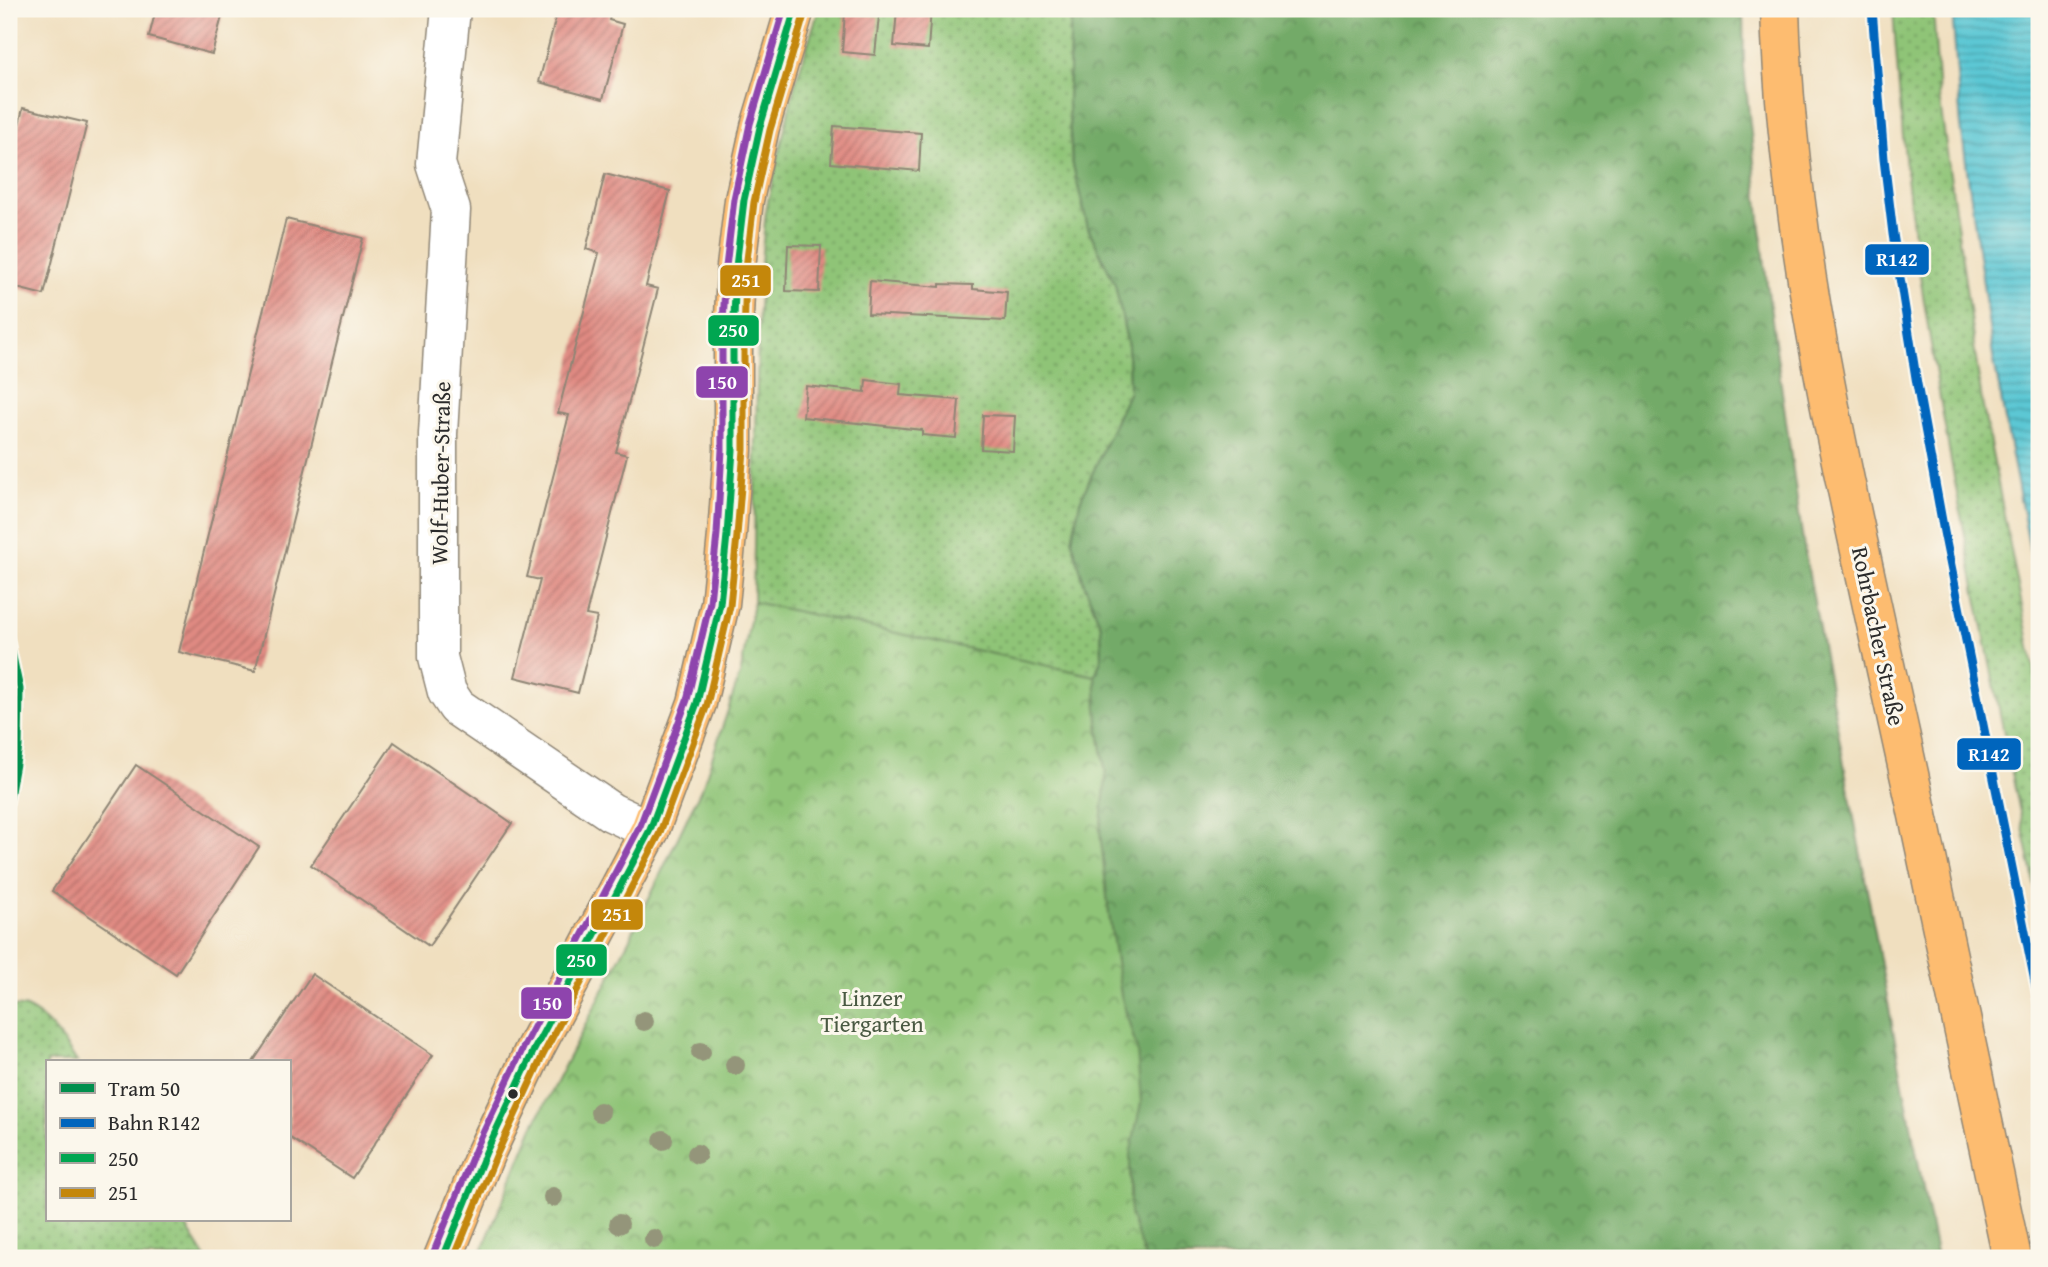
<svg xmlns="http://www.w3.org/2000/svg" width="2048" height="1267" font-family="'Gentium Book Plus',serif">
  <defs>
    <pattern id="grass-dots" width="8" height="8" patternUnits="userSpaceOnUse" patternTransform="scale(1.75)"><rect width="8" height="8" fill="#8fc477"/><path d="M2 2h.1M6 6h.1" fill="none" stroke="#759f62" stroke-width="1.8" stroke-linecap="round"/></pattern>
    <pattern id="forest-crowns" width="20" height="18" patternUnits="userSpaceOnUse" patternTransform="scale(1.75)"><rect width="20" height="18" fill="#73aa68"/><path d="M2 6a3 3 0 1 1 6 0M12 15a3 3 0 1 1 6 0" fill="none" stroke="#5f8b56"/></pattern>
    <pattern id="park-crowns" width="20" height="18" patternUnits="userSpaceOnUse" patternTransform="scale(1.75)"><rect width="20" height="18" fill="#8fc477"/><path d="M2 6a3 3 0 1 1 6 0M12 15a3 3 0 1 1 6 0" fill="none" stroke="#759f62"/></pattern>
    <pattern id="water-rules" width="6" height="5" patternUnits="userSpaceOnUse" patternTransform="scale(1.75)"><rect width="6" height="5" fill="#5bc7d4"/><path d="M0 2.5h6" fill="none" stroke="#4ba2ac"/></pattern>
    <pattern id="building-hatch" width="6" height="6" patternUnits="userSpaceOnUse" patternTransform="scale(1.75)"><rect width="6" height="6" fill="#e08a82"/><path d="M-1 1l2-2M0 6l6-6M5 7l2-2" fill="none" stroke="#b6716b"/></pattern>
  </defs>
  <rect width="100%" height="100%" fill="#fbf7ec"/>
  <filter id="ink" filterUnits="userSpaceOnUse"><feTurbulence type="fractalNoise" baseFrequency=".0143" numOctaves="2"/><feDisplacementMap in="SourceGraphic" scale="14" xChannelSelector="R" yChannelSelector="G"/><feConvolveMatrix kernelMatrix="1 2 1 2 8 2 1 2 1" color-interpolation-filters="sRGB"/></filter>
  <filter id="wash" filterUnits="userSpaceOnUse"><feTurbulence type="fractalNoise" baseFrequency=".00686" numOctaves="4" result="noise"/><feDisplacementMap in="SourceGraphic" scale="28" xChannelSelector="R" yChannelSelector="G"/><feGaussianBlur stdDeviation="1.57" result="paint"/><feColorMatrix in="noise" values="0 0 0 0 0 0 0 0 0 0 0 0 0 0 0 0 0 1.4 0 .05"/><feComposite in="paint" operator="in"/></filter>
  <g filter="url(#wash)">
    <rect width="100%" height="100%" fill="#f0dfbf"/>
    <path fill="url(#grass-dots)" stroke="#5d7851" stroke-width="2" d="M819,9h252l-3,93 4,59 16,67 27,56 13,62 1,45 -24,54 -33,95 12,43 17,43 1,31 -7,19 -342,-74 5,-272 3,-67 5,-53 29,-126z
      M1893,9h40l6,87 43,306 57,291v214c-43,-215 -89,-429 -121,-645 -13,-84 -19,-169 -25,-253z
      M9,1007c5,0 12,-1 17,1 23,10 38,34 51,54h-30v158h135l24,38h-197z"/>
    <path fill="url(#forest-crowns)" stroke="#4f6a4a" stroke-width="2" d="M1071,9h672l1,58 23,217 36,258 101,547 33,169h-945l145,-208 -16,-54 -12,-81 -9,-83 6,-56 -8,-51 -3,-49 7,-19 -1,-31 -17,-43 -12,-43 8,-39 49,-110 -1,-45 -13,-62 -27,-56 -16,-67 -4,-59z"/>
    <path fill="url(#park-crowns)" stroke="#5d7851" stroke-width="2" d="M753,602l342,74 3,49 8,51 -6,56 9,83 12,81 16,54 4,53 -11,52v59l15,44h-666l53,-129 96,-187 75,-157 38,-114z"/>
    <path fill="url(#water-rules)" stroke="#437980" stroke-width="2" d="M1952,9h87v589l-46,-242 -32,-230z"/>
    <g id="blocks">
      <path fill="url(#building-hatch)" d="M156,9h68l-12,45 -63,-17z
        M558,9h54l-3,11 14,4 -20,75 -64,-17z
        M897,9h34l-3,40 -34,-3z
        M845,12l34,4 -4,39 -33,-3z
        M23,108l64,15 -43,172 -35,-9v-120z
        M834,126l87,7 -2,38 -88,-8z
        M605,174l65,17 -24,95 12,3 -42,163 11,3 -41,160 11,2 -19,76 -63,-16 25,-97 -13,-3 42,-162 -11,-2 41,-160 -13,-4z
        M286,219l77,19 -108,433 -76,-19z
        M788,245l33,1 -2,46 -33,-1z
        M870,281l70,6v-3l33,1v4l34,3 -2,29 -137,-7z
        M866,380l35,4 -1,11 59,5 -3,38 -34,-3v-5l-119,-13 3,-31 59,6z
        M983,415l32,1 -2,35 -32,-2z
        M394,742l118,81 -83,123 -118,-81z
        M136,765l123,82 -83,127 -124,-83z
        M312,974l121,81 -81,123 -63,-41v-75h-36z"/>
    </g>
  </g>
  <g filter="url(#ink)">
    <use href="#blocks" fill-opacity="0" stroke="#8e8575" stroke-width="2"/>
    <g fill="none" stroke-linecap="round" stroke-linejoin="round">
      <defs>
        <path id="minor" d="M451,9l-15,155 15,46 -13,224v223l9,35 10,15 154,105 39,18"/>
        <path id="major" d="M1780,9c6,212 53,418 98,624 46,208 91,416 134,625
          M443,1258l43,-106 48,-102 116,-220 47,-127 23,-99 7,-69 6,-85v-107l3,-76 8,-67 16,-73 35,-118"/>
      </defs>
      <use href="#minor" stroke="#8e8575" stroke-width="41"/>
      <use href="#major" stroke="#8e8575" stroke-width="41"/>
      <use href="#minor" stroke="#fff" stroke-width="38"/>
      <use href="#major" stroke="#fdbc70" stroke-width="38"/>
      <defs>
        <path id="bus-1" d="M443,1258l43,-106 48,-102 116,-220 47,-127 23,-99 7,-69 6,-85v-107l3,-76 8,-67 16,-73 35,-118"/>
        <path id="bus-2" d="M454,1258l42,-102 47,-101 116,-220 48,-130 23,-99 7,-70 7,-86v-107l2,-75 8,-66 16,-72 35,-118"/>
        <path id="bus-3" d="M433,1254l43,-106 48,-102 116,-220 47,-126 23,-98 7,-68 5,-84v-107l4,-76 8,-68 16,-75 34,-115"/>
      </defs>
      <use href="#bus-1" stroke="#fbf7ec" stroke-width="12"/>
      <use href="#bus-2" stroke="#fbf7ec" stroke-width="12"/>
      <use href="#bus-3" stroke="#fbf7ec" stroke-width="12"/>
      <use href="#bus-1" stroke="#00a651" stroke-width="7"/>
      <use href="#bus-2" stroke="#c4870b" stroke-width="7"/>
      <use href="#bus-3" stroke="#8e44ad" stroke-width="7"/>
      <defs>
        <path id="rail-1" d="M1872,9l12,150 9,75 24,150 27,148 95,469"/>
      </defs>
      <use href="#rail-1" stroke="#fbf7ec" stroke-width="14"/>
      <use href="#rail-1" stroke="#0065bd" stroke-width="9"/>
      <defs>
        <path id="tram-1" d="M9,638l11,51 -1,58 -10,56"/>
      </defs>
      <use href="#tram-1" stroke="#fbf7ec" stroke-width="12"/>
      <use href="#tram-1" stroke="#008f4d" stroke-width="7"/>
    </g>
    <g fill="#94957a">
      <circle cx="644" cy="1021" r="10"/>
      <circle cx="701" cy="1052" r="10"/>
      <circle cx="735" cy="1065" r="10"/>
      <circle cx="600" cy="1112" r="10"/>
      <circle cx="663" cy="1140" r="10"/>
      <circle cx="697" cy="1154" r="10"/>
      <circle cx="553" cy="1197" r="10"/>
      <circle cx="619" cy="1224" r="10"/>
      <circle cx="654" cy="1239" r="10"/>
    </g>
  </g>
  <circle fill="#2b2b2b" stroke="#fbf7ec" stroke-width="2.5" cx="513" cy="1094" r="6"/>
  <g text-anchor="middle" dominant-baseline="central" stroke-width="6" stroke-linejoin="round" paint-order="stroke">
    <g font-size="23" fill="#2b2b2b" stroke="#fbf7ec">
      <text transform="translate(440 473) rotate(-89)">Wolf-Huber-Straße</text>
      <text transform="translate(1879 636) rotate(78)">Rohrbacher Straße</text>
    </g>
    <g font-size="23" fill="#495942" stroke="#fbf7ec">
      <text x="872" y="997">Linzer<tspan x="872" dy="26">Tiergarten</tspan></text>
    </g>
  </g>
  <g stroke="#fbf7ec" stroke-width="2.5">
    <rect x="1864" y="243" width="66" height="33" rx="7" fill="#0065bd"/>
    <rect x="719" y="264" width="53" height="33" rx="7" fill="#c4870b"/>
    <rect x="707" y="314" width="53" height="33" rx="7" fill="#00a651"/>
    <rect x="695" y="365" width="54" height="34" rx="7" fill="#8e44ad"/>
    <rect x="1956" y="737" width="66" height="34" rx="7" fill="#0065bd"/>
    <rect x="590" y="898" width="54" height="33" rx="7" fill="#c4870b"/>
    <rect x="555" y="943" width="53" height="34" rx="7" fill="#00a651"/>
    <rect x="520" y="986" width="53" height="34" rx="7" fill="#8e44ad"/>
  </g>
  <g font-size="19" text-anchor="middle" font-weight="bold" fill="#fff">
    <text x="1897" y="266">R142</text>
    <text x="746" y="287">251</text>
    <text x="733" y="337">250</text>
    <text x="722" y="389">150</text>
    <text x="1989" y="761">R142</text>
    <text x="617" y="921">251</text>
    <text x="581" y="967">250</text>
    <text x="547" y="1010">150</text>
  </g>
  <rect width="2048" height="1267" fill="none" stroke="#fbf7ec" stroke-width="35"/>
  <rect x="46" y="1060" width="245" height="161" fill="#fbf7ec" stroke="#a8a59f" stroke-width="2"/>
  <rect x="60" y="1083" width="35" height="10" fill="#008f4d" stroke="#a8a59f" stroke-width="2"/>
  <text x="108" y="1096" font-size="21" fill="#2b2b2b">Tram 50</text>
  <rect x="60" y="1118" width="35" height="10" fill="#0065bd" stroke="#a8a59f" stroke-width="2"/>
  <text x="108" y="1130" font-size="21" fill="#2b2b2b">Bahn R142</text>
  <rect x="60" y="1153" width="35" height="10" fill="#00a651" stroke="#a8a59f" stroke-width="2"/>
  <text x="108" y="1166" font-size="21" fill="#2b2b2b">250</text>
  <rect x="60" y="1188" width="35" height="10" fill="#c4870b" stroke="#a8a59f" stroke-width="2"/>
  <text x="108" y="1200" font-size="21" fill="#2b2b2b">251</text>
</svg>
